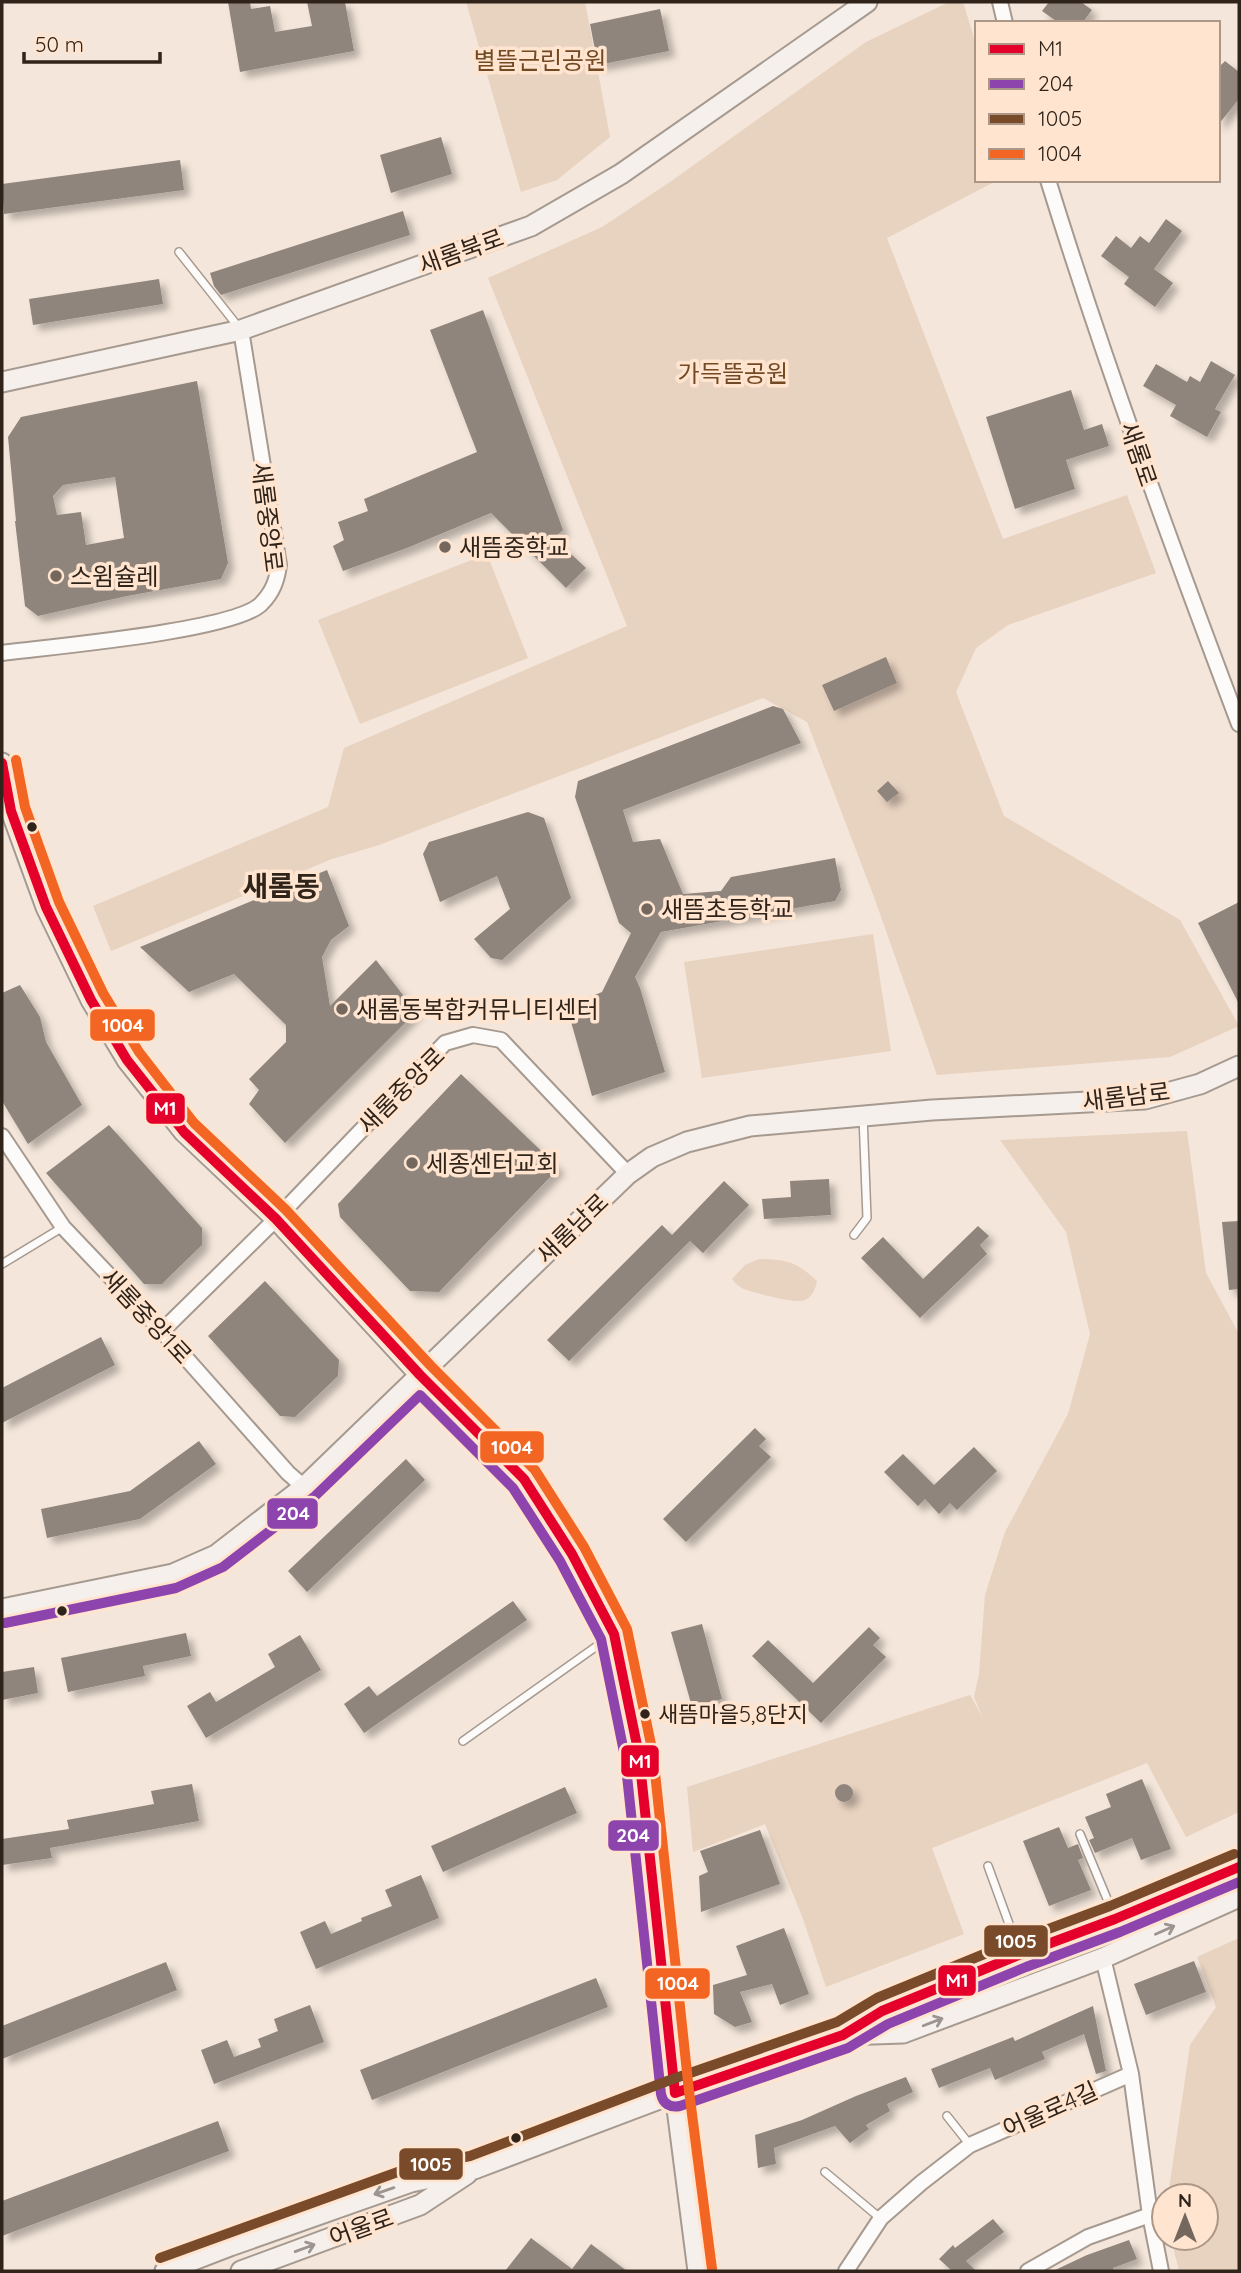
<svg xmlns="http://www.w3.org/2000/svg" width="1241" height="2273" font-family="Quicksand,'Noto Sans KR',sans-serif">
  <defs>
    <filter id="shadow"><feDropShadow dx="6" dy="6" stdDeviation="3.5" flood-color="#0004"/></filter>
  </defs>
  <rect width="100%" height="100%" fill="#f4e6da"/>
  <path fill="#e8d2c0" d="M466,2h119l25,135 -53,43 -36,12z
    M949,2h14l14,46v132h21l-111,58 116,301 124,-44 29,78 -148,52 -32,23 -20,44 48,124 176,104 59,106 -69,31 -233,18 -63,-178 -67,-175 -44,-24 -384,147 -47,14 -221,92 -18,-45 235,-99 16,-59 283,-122 -139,-348 114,-51 68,-45 196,-140z
    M487,554l41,104 -168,66 -42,-104z
    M873,934l18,117 -189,27 -18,-116z
    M1187,1131l19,142 33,61v478l-53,25 -39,-74 -215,85 32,86 -138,53 -23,-68 -38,-95 -72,28 -6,-65 283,-92 13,23 -9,-21 5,-23 6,-79 20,-63 63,-118 22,-80 -24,-102 -66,-92z
    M759,1259c27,0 38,3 58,22 -1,8 -6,19 -16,20 -9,1 -54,-9 -61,-14 -3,-2 -6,-5 -8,-8l13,-14z
    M1239,1938v333h-60l-8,-33h35v-42h-38l22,-151 26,-38 -19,-50z"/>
  <path fill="#90857b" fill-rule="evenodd" filter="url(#shadow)" d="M228,2h22l1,7 19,-3 5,26 37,-6 -5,-24h38l9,49 -114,21z
    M1049,2h32l11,8 -10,13h-23l-17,-12z
    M660,9l9,42 -71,14 -8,-41z
    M1225,61l14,11v27l-21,26v-57z
    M441,137l11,37 -61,19 -11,-38z
    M180,160l4,30 -180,24 -2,-30z
    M403,211l7,24 -189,60 -7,-9 -4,-13z
    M1166,219l16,12 -28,38 19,14 -18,24 -31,-23 5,-7 -28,-21 15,-20 15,12 9,-12 9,7z
    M159,279l4,25 -130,21 -4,-26z
    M483,310l80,220 -9,8 32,30 -20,20 -75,-75 -84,35 -64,23 -10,-25 11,-6 -6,-18 30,-11 -4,-12 113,-47 -47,-122z
    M1211,361l24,14 -20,34 6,3 -14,25 -37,-21 6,-11 -33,-19 13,-22 31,18 3,-6 10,6z
    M197,381l31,182 -7,16 -94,17 -89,20 -13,-10 -10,-85h1l-8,-84 13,-20zM115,477l9,61 -38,7 -5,-33 -24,3 -4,-19 10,-11z
    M1071,390l13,40 18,-6 7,22 -43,14 9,29 -60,20 -29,-92z
    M886,657l11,26 -63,28 -12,-26z
    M773,706l10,3 18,34 -178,67 10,32 27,-3 23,55 38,-3 10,-14 104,-19 6,32 -6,11 -174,31 -26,45 5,11 25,84 -73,24 -24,-85 4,-7 30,-12 29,-59 -12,-10 -44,-126 3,-16z
    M888,781l11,12 -12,9 -10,-11z
    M528,812l16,6 27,80 -69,62 -11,-2 -17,-19 36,-30 -13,-33 -57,26 -17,-48 6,-12z
    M327,870l22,56 -18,14 -9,17 8,49 46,-46 40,52 -131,131 -36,-39 10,-14 -10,-11 37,-37v-17l-52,-51 -45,18 -49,-45z
    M1239,902v102l-41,-81z
    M20,985l20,32 6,25 36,63 -54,39 -26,-43v-108z
    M461,1074l98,94 -120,124 -29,-1 -70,-74 -2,-13z
    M109,1125l93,103v17l-40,39h-18l-98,-111z
    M829,1179l2,36 -67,4 -2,-20 29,-2 -1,-16z
    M724,1181l25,24 -46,48 -13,-12 -121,120 -22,-21 115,-115 10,10z
    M1239,1221v68l-10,1 -7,-68z
    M978,1226l11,10 -9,9 7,9 -67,64 -59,-60 22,-21 40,42z
    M265,1281l74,79 -1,16 -43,41 -15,-1 -72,-80z
    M101,1337l14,28 -113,58v-35z
    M755,1428l11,11 -7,7 12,11 -85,85 -23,-23z
    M199,1441l17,23 -76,55 -93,19 -6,-29 89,-18z
    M974,1447l23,24 -40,39 -7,-7 -11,11 -14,-15 -7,7 -34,-34 19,-18 31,31z
    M406,1459l19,21 -118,112 -19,-21z
    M513,1601l14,19 -163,113 -20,-29 25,-18 8,10z
    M702,1624l20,75 -30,8 -21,-75z
    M869,1627l11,11 -7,7 13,12 -65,66 -69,-67 16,-16 45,43z
    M186,1633l5,23 -48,10 2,10 -77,16 -7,-34z
    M300,1635l21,35 -115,68 -19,-32 23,-14 6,10 59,-35 -7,-13z
    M34,1667l4,26 -36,7v-28z
    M1142,1779l29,70 -30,11 -9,-22 -37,15 -6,-13 5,-2 -9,-21 26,-10 -5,-13z
    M192,1784l7,37 -149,27 2,10 -50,7v-26l67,-10 -2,-9 87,-16 -3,-13z
    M835 1793a9 9 0 1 1 18 0a9 9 0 1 1-18 0Z
    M565,1787l12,26 -134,59 -12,-26z
    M1059,1827l9,21 10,-4 5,14 -5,2 13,30 -42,16 -26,-65z
    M760,1830l20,54 -79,28 -2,-36 9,-4 -8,-21z
    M421,1875l18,43 -123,51 -16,-37 25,-11 6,13 31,-13 -1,-3 31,-12 -7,-16z
    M784,1928l25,66 -29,11 -8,-21 -32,8 12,30 -17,5 -21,-13 -1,-29 34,-10 -11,-29z
    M1194,1961l12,31 -60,23 -12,-31z
    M166,1962l11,28 -175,69v-33z
    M596,1978l12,29 -236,93 -12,-30z
    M310,2005l14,37 -110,42 -13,-34 26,-10 7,17 27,-10 -3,-8 20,-8 -4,-12z
    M1093,2006l13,65 -10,3 -12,-40 -42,18 3,7 -50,21 -5,-12 -51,20 -8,-19 82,-32 2,4z
    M906,2077l7,15 -26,12 3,7 -24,14 3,4 -19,14 -15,-17 -61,22 2,16 -18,4 -3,-33 47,-15 54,-24z
    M218,2121l11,30 -227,85v-35z
    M993,2219l11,13 -38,29 10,10h-24l-13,-12 14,-14 2,3z
    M531,2238l41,31 19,-25 36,27h-122z
    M1129,2240l8,19 -24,9 1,3h-61l34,-16z"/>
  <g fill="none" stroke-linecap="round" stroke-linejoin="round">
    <defs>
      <path id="lane" d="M179,252l61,77
        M854,1235l13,-17 -4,-102
        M2,1264l61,-37
        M463,1741l148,-105
        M1080,1834l35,84
        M988,1866l32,88
        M947,2116l23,29
        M825,2172l55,46"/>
      <path id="street" d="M1000,2l5,21
        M1048,180c57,184 123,364 191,544
        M2,653c46,-6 232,-22 259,-49 12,-12 16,-24 18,-39l-38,-235
        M2,1136l61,91 99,104 126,142 16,14
        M162,1331l114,-112 169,-176 28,-8 28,5 127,134
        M1103,1958l28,116 19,141 11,56
        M846,2271l35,-53 40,-35 49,-38 161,-71
        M1028,2271l60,-34 62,-22"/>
      <path id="secondary" d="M2,382l239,-52 290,-104 90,-52 246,-172
        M2,763l9,48 35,96 45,93 36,60 57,72 92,87 144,156 104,104 48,75 42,80 25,121 36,338 23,178
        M2,1609l171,-35 43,-19 88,-68 324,-313 24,-17 35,-15 63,-16 182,-16 213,-11 55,-15 39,-18
        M844,2035l59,-2 200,-75 136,-61
        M165,2271l65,-25 181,-64 63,-13 201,-76 168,-58 39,-24 139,-57 94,-35 124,-52
        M241,2271l179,-66 47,-31"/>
    </defs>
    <use href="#lane" stroke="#a69a90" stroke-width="10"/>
    <use href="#street" stroke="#a69a90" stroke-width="18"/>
    <use href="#secondary" stroke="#a69a90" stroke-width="23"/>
    <use href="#lane" stroke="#fdfbf9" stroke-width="7"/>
    <use href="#street" stroke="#fdfbf9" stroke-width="14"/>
    <use href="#secondary" stroke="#f5f0ec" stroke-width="19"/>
    <defs>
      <path id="bus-1" d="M2,763l9,48 35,96 45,93 36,60 57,72 92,87 144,156 104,104 48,75 42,80 25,121 36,338
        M675,2093l168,-58 39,-24 139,-57 94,-35 124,-52"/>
      <path id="bus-2" d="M5,1623l171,-35 47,-21 91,-70 106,-102 93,93 47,73 41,78 24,118 36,337c2,10 9,14 19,12l168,-58 40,-24 138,-57 94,-35 119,-50"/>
      <path id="bus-3" d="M160,2258l246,-89 64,-13 200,-76 167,-58 40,-24 139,-57 94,-35 124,-52"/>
      <path id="bus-4" d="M16,760l9,47 34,95 44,91 36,59 55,71 92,87 144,155 105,105 49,77 43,82 26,125 36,337 23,178"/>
    </defs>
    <use href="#bus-1" stroke="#ffe5d0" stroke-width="16"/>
    <use href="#bus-2" stroke="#ffe5d0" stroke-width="16"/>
    <use href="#bus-3" stroke="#ffe5d0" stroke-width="16"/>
    <use href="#bus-4" stroke="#ffe5d0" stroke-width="16"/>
    <use href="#bus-1" stroke="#e4002b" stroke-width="10"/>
    <use href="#bus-2" stroke="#8e44ad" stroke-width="10"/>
    <use href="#bus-3" stroke="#7a4b2a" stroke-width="10"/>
    <use href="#bus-4" stroke="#f26522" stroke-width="10"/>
  </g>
  <defs><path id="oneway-shaft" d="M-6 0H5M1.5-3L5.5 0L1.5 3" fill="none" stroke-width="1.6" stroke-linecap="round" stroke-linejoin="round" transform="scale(1.75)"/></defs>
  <g stroke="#9c948e">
    <use href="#oneway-shaft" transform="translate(1165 1930) rotate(-24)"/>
    <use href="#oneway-shaft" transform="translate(933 2022) rotate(-21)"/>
    <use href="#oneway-shaft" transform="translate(384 2191) rotate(161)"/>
    <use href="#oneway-shaft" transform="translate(305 2248) rotate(-20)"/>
  </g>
  <g fill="#74675d" stroke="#ffe5d0" stroke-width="2.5">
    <circle cx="445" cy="547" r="7"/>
    <circle cx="56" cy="576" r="7"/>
    <circle cx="647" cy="909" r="7"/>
    <circle cx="342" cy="1009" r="7"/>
    <circle cx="412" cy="1163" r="7"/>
  </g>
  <g fill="#2f231a" stroke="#ffe5d0" stroke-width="2.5">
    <circle cx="32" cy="827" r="6"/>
    <circle cx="62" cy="1611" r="6"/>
    <circle cx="645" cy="1714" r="6"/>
    <circle cx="516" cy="2138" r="6"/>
  </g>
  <g text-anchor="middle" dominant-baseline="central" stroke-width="7" stroke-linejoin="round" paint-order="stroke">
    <g font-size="22" fill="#2f231a" stroke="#ffe5d0" text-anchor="start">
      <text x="658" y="1714">새뜸마을5,8단지</text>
    </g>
    <g font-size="24" fill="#734923" stroke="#ffe5d0">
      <text x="540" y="60">별뜰근린공원</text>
      <text x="733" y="373">가득뜰공원</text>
    </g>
    <g font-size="24" fill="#2f231a" stroke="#ffe5d0">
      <text transform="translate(461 251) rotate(-20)">새롬북로</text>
      <text transform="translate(1139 454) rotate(71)">새롬로</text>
      <text transform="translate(268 517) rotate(83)">새롬중앙로</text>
      <text transform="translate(401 1090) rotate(-45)">새롬중앙로</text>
      <text transform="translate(1126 1096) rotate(-7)">새롬남로</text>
      <text transform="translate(572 1228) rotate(-44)">새롬남로</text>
      <text transform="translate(147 1316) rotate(47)">새롬중앙1로</text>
      <text transform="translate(1050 2109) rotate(-24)">어울로4길</text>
      <text transform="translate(361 2227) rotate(-20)">어울로</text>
    </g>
    <g font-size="24" fill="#2f231a" stroke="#ffe5d0" text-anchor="start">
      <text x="459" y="547">새뜸중학교</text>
      <text x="70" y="576">스윔슐레</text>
      <text x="661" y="909">새뜸초등학교</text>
      <text x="356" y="1009">새롬동복합커뮤니티센터</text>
      <text x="426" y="1163">세종센터교회</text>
    </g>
    <g font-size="28" font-weight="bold" fill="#2f231a" stroke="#ffe5d0">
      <text x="281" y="885">새롬동</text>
    </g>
  </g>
  <g stroke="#ffe5d0" stroke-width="2.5">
    <rect x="89" y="1008" width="67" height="34" rx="7" fill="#f26522"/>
    <rect x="145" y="1092" width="41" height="33" rx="7" fill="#e4002b"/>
    <rect x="479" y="1430" width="66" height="34" rx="7" fill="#f26522"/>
    <rect x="266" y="1497" width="53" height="33" rx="7" fill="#8e44ad"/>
    <rect x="620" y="1744" width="40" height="34" rx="7" fill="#e4002b"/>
    <rect x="607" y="1819" width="53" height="33" rx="7" fill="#8e44ad"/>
    <rect x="983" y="1924" width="66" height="34" rx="7" fill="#7a4b2a"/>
    <rect x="937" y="1964" width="40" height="33" rx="7" fill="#e4002b"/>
    <rect x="644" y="1967" width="67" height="33" rx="7" fill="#f26522"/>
    <rect x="398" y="2147" width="66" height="34" rx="7" fill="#7a4b2a"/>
  </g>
  <g font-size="19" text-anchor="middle" font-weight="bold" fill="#fff">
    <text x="123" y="1032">1004</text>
    <text x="165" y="1115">M1</text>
    <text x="512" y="1454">1004</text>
    <text x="293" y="1520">204</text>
    <text x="640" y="1768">M1</text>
    <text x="633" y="1842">204</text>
    <text x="1016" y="1948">1005</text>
    <text x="957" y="1987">M1</text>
    <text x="678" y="1990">1004</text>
    <text x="431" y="2171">1005</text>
  </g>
  <rect width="1241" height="2273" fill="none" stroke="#2f231a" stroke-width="7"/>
  <rect x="975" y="21" width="245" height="161" fill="#ffe5d0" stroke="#ac9787" stroke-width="2"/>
  <rect x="989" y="44" width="35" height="10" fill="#e4002b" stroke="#ac9787" stroke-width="2"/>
  <text x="1038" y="56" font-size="21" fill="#2f231a">M1</text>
  <rect x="989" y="79" width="35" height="10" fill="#8e44ad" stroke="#ac9787" stroke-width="2"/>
  <text x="1038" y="91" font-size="21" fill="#2f231a">204</text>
  <rect x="989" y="114" width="35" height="10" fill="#7a4b2a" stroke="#ac9787" stroke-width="2"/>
  <text x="1038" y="126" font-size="21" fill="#2f231a">1005</text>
  <rect x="989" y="149" width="35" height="10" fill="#f26522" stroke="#ac9787" stroke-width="2"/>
  <text x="1038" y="161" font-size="21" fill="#2f231a">1004</text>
  <g transform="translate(1185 2217)"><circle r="33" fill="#ffe5d0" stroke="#ac9787" stroke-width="2"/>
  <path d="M0-5L12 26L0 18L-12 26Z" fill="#74675d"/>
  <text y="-10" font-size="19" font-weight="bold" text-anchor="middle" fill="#2f231a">N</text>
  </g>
  <path d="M24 52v10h136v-10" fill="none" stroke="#2f231a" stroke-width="3.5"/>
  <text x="35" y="52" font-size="21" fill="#2f231a" stroke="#ffe5d0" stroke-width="5" paint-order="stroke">50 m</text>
</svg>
